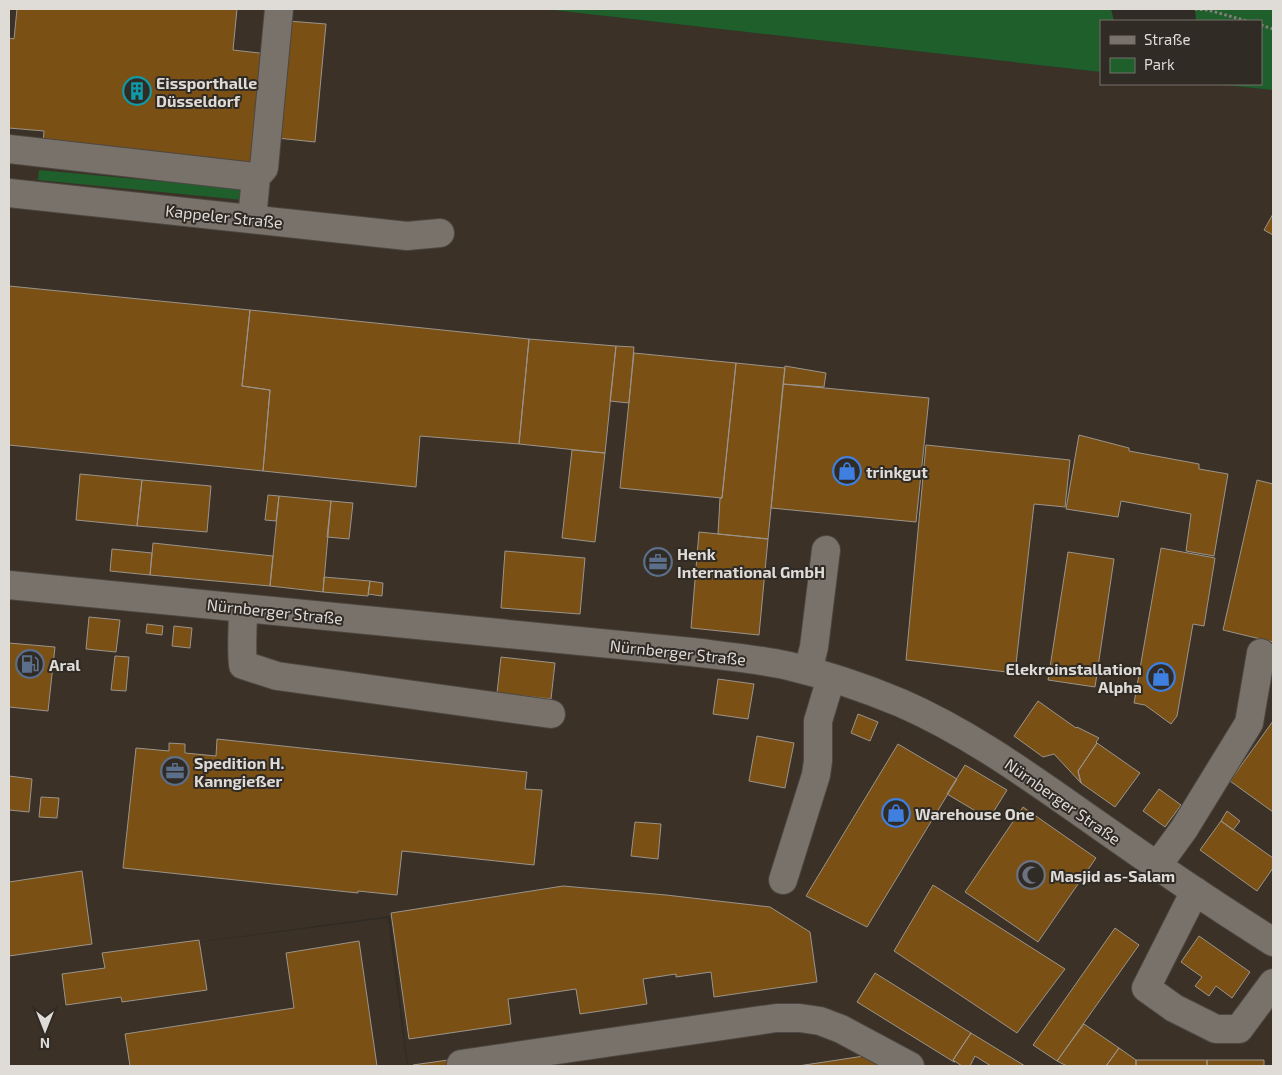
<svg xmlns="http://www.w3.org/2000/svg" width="1282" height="1075" font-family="'Exo 2',sans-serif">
  <rect width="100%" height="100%" fill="#302b25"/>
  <path fill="#3b3126" d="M9,9h535l557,63v12h115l57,6v840l-450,-262 -814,-90z
    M9,593l730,69 158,44 376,246v114h-865l-18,-150 -212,29 210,-27 19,148h-398z"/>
  <path fill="#1e5f2c" d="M544,9h567l3,12h-13v51z
    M1195,9h78v81l-57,-6h45v-63h-65z
    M39,170l205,19 -1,11 -205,-20z"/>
  <path fill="#7b5015" stroke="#9a948c" d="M17,9h220l-4,41 35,4 -11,112 -214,-22 1,-13 -35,-3v-90l5,1z
    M288,21l38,3 -11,118 -38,-4z
    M1273,214v21l-9,-5z
    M9,286l241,24 -8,76 28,4 -7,81 -254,-26z
    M250,310l279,29 -10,105 -99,-8 -4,51 -153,-16 7,-81 -28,-4z
    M529,339l87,7 -11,107 -86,-9z
    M616,346l18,1 -5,56 -19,-2z
    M634,353l102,10 -14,135 -102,-10z
    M736,363l49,5 -17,171 -50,-5 2,-36h2z
    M785,366l41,7 -2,14 -41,-3z
    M783,384l146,14 -13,124 -145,-14z
    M1079,435l50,13v3l70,13v5l29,5 -14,82 -28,-5 5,-37 -70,-13 -3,16 -52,-8z
    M926,445l144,15 -5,47 -31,-3 -19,169 -109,-13z
    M572,450l33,3 -10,89 -33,-4z
    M80,474l62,6 -5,46 -61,-6z
    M142,480l69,6 -4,46 -70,-6z
    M1257,480l16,4v158l-50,-12z
    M268,495l11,1 -3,25 -11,-1z
    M279,496l52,5 -8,91 -53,-6z
    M331,501l22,2 -4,36 -22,-2z
    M699,532l69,7 -9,96 -68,-7z
    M153,543l120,13 -3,30 -120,-11z
    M1161,548l54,10 -11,68 -11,-2 -16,92 -6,8 -26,-19 -11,-2z
    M112,549l40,4 -2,22 -40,-4z
    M505,551l80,7 -5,56 -79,-6z
    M1068,552l46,7 -19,128 -47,-7z
    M324,577l46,4 -2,15 -45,-4z
    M370,581l13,2 -1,13 -14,-2z
    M89,617l31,3 -4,32 -30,-3z
    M147,624l16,2 -1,9 -16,-2z
    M174,626l18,2 -2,20 -18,-2z
    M9,643l46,4 -7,64 -39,-4z
    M115,656l14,1 -3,34 -15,-1z
    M501,657l54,6 -4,36 -54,-6z
    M718,679l36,5 -6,35 -35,-5z
    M1038,701l38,27 1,-1 22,11 -3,4 1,1 -19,28 3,12 -27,-29 -11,3 -29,-21z
    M858,714l20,8 -8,19 -19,-8z
    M1273,721v91l-43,-31z
    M757,736l37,7 -9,45 -36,-7z
    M217,739l310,33 -2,17 17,1 -8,75 -132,-14 -5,44 -39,-4v2l-235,-25 13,-120 33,3v-8l16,1v9l31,3z
    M1097,743l43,30 -25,34 -34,-24 -3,-12z
    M898,744l59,35 -90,148 -61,-31z
    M965,765l42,25 -18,29 -42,-25z
    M9,776l23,3 -3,33 -20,-2z
    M1159,789l22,16 -16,22 -22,-16z
    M41,797l18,1 -2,20 -18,-1z
    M1023,807l73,51 -58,84 -73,-50z
    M1227,811l13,10 -7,9 -12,-9z
    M1221,821l52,37v10l-16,23 -57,-41z
    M635,822l26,2 -3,35 -27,-3z
    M82,871l10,73 -83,12v-74z
    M933,885l132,84 -48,64 -123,-82z
    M563,886l103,9 104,12 40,25 7,50 -103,15 -3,-25 -35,5v-3l-33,5 4,25 -67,10 -4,-25 -68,10 3,25 -102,15 -18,-126z
    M1115,928l24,17 -82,116 -24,-16z
    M1199,936l51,36 -18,26 -16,-12 -7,10 -14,-10 7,-9 -21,-15z
    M199,940l8,50 -85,12 -1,-5 -55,8 -4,-31 43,-6 -3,-15z
    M359,941l18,125h-247l-5,-32 169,-26 -8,-55z
    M875,973l96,60 -18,27 2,2h-1l-97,-60z
    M1084,1024l35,24 -13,18h-39l-10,-5z
    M971,1033l54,33h-34l-16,-10 -5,10h-8l-9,-6z
    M1119,1048l17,12v6h-30z
    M864,1056l16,10h-82z
    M448,1060l1,6h-35l-1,-1z
    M1136,1060h71v6h-71z
    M1207,1060h57v6h-57z"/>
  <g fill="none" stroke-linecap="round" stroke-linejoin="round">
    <defs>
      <path id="minor" d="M9,149l247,28
        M9,193l398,43 33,-3
        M252,219l4,-42 8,-9 15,-159
        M9,585l683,67c32,4 66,7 97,14 38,9 76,22 112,37 71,31 133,77 196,121 58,41 116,80 176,118
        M243,608c0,19 -2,38 0,57l34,11 274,38
        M808,671l6,-24 12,-97
        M1157,866l27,-37 65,-106 12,-70
        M783,880l33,-105 2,-14v-40l13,-43
        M1195,891l-49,97 28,20 42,21h23l34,-46
        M461,1064l315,-46h24l20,3 21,8 69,37"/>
    </defs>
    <use href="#minor" stroke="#4c4742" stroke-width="30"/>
    <path stroke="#85807b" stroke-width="3" stroke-dasharray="2.5 2.5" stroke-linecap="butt" d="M1195,9l13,1 39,11
      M1261,25l12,4"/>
    <use href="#minor" stroke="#79726b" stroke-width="28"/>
  </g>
  <defs>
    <symbol id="building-ring" viewBox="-11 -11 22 22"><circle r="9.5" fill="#302b25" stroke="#0f9aa8" stroke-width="1.5"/><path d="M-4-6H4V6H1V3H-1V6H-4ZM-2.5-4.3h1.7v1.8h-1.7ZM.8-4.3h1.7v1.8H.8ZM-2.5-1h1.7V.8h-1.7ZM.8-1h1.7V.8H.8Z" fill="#0f9aa8"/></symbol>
    <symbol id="shop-ring" viewBox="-11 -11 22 22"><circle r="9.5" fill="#302b25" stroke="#3f7fe0" stroke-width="1.5"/><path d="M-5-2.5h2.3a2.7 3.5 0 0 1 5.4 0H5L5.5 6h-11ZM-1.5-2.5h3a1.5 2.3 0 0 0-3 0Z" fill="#3f7fe0"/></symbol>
    <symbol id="office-ring" viewBox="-11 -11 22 22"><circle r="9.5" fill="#302b25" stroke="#5c6f8a" stroke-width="1.5"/><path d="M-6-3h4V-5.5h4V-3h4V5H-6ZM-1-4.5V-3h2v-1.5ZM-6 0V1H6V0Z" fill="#5c6f8a"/></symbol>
    <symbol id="fuel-ring" viewBox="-11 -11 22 22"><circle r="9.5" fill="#302b25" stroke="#5c6f8a" stroke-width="1.5"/><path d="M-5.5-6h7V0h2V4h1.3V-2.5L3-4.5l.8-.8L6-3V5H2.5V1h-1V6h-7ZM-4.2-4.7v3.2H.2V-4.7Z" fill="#5c6f8a"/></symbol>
    <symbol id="mosque-ring" viewBox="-11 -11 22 22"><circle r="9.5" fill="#302b25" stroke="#6b7280" stroke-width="1.5"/><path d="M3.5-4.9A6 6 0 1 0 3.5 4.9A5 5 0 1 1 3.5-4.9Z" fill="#6b7280"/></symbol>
  </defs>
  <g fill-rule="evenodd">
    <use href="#building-ring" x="121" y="75" width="32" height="32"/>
    <use href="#shop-ring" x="831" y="455" width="32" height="32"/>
    <use href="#office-ring" x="642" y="546" width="32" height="32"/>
    <use href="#fuel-ring" x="14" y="648" width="32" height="32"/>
    <use href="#shop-ring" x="1145" y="661" width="32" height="32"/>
    <use href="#office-ring" x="159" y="755" width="32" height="32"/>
    <use href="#shop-ring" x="880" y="797" width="32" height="32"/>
    <use href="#mosque-ring" x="1015" y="859" width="32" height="32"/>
  </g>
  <g text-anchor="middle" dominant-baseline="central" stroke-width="4" stroke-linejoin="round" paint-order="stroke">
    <g font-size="16" font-weight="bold" fill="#dfdbd7" stroke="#302b25" text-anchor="start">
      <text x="156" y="82">Eissporthalle<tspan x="156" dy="18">Düsseldorf</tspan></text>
      <text x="866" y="471">trinkgut</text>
      <text x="677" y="553">Henk<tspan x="677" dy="18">International GmbH</tspan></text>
      <text x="49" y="664">Aral</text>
      <text x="1142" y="668" text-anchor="end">Elekroinstallation<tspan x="1142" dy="18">Alpha</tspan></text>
      <text x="194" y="762">Spedition H.<tspan x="194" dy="18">Kanngießer</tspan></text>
      <text x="915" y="813">Warehouse One</text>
      <text x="1050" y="875">Masjid as-Salam</text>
    </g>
    <g font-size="16" fill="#dfdbd7" stroke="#302b25">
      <text transform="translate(224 216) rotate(6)">Kappeler Straße</text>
      <text transform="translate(275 611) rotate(6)">Nürnberger Straße</text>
      <text transform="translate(678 652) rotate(6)">Nürnberger Straße</text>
      <text transform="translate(1063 801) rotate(35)">Nürnberger Straße</text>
    </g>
  </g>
  <rect width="1282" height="1075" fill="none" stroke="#dfdbd7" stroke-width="20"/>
  <rect x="1100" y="20" width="162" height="65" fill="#302b25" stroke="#76716c"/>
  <rect x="1110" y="36" width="25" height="8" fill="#79726b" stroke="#76716c"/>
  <text x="1144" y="45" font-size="15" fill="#dfdbd7">Straße</text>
  <rect x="1110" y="58" width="25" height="15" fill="#1e5f2c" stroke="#76716c"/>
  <text x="1144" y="70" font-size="15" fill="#dfdbd7">Park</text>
  <g transform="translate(45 1030) rotate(180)" stroke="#302b25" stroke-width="4" paint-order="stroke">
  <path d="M0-4L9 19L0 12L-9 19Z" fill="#dfdbd7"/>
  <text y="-8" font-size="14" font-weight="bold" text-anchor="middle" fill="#dfdbd7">N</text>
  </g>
</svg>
